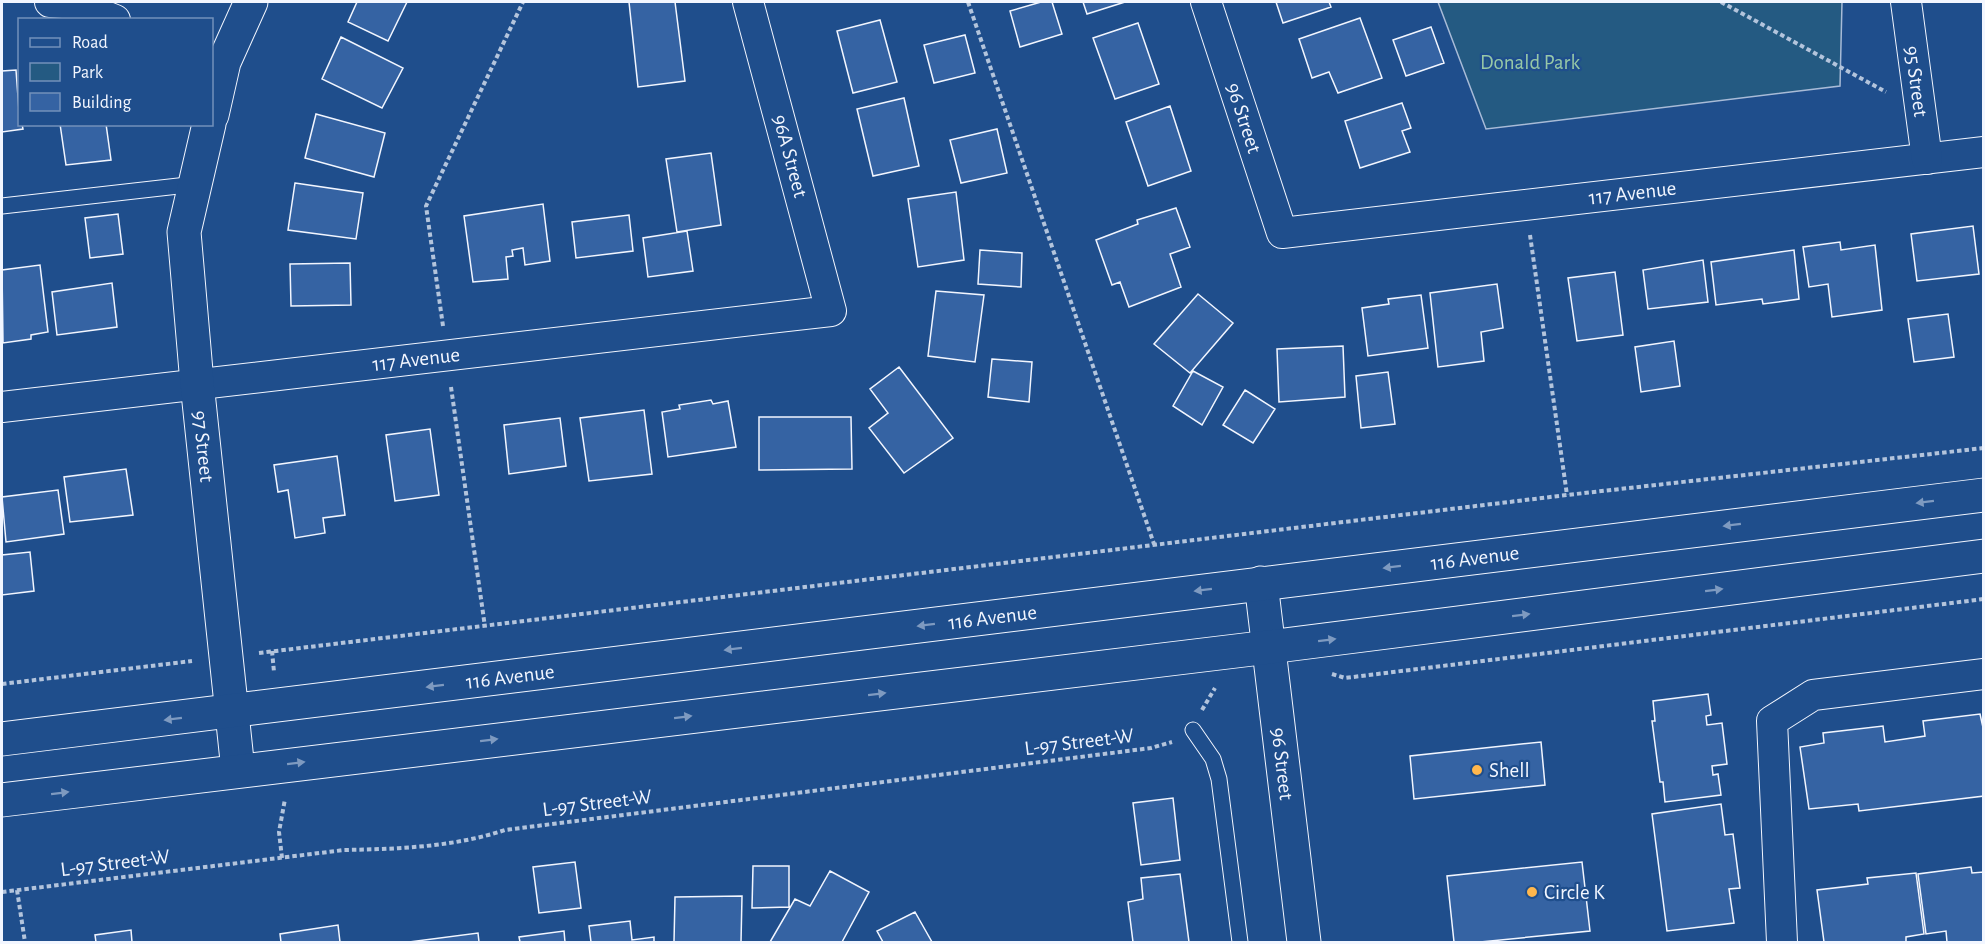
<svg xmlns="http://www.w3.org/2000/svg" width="1985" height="944" font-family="'Alegreya Sans',sans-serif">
  <rect width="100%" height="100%" fill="#1f4e8c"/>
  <path fill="#245a82" stroke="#a8bbd7" stroke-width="1.5" d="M1438,2h404l-2,84 -354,43z"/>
  <path fill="#3563a3" stroke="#f2f6ff" stroke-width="1.5" d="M357,2h50l-19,39 -40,-19z
    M629,2h46l10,79 -47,6z
    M1041,2h11l10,32 -42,13 -10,-36z
    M1083,2h42l-38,12z
    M1276,2h53l2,5 -48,16z
    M1360,18l22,60 -44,15 -9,-21 -17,6 -13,-39z
    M880,20l17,62 -44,11 -16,-62z
    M1138,23l21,61 -44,15 -22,-61z
    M1431,27l13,36 -38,13 -13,-36z
    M965,35l10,38 -41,10 -10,-38z
    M341,37l62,31 -21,40 -60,-29z
    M16,70l4,54h2l1,5 -21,3v-61z
    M904,98l15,68 -46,10 -16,-67z
    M1402,103l9,25 -9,3 8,21 -50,16 -15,-47z
    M1170,106l21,65 -43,15 -22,-64z
    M316,114l69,19 -11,44 -69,-19z
    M60,124h46l5,36 -45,5z
    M997,129l10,44 -46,10 -11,-43z
    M711,153l10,72 -44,7 -11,-73z
    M295,183l68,10 -7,46 -68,-9z
    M956,192l8,68 -46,7 -10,-68z
    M543,204l7,57 -25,4 -2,-17 -11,2 1,6 -7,1 2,22 -35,3 -9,-66z
    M1176,208l14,39 -20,7 11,33 -52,20 -9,-25 -8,3 -16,-45 42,-16 -1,-4z
    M118,214l5,40 -33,4 -5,-40z
    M629,215l4,36 -57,7 -4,-36z
    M1973,226l6,48 -62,7 -6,-47z
    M687,231l6,40 -45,6 -5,-39z
    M1840,242l1,8 34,-5 7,65 -50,7 -4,-33 -19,3 -6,-40z
    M980,250l42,3 -1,34 -43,-3z
    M1794,250l5,49 -36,5 -1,-5 -46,6 -5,-43z
    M1703,260l5,42 -60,7 -5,-39z
    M350,263l1,42 -60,1 -1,-42z
    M40,265l8,67 -17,3v4l-28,4 -1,-73z
    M1615,272l8,63 -46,6 -9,-63z
    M112,283l5,44 -60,8 -5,-43z
    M1497,284l6,44 -22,4 3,29 -46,6 -8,-74z
    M936,291l48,4 -9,67 -47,-6z
    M1198,294l35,29 -43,50 -36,-29z
    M1421,295l7,53 -60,8 -6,-48 27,-4 -1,-5z
    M1948,314l6,43 -40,5 -6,-43z
    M1674,341l6,45 -39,6 -6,-45z
    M1343,346l2,51 -66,5 -2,-53z
    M992,359l40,3 -3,40 -41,-5z
    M899,367l54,71 -49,35 -35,-45 19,-15 -18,-24z
    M1193,371l30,16 -21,38 -29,-19z
    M1388,372l7,52 -34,4 -5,-52z
    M1245,390l30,19 -22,34 -30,-18z
    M711,400l2,4 15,-3 8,46 -68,10 -6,-45 18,-3 -1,-4z
    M644,410l8,64 -63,7 -9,-63z
    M759,417h92l1,52 -93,1z
    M560,418l6,48 -57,8 -5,-49z
    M430,429l9,66 -44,6 -9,-66z
    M337,456l8,59 -22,3 2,15 -30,5 -7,-48 -10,2 -4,-27z
    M126,469l7,46 -63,7 -6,-45z
    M58,490l6,44 -58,8 -4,-45z
    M30,552l4,39 -32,4v-40z
    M1708,694l3,21 -5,1 1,9 15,-2 5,41 -15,2 1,9 5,-1 3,21 -56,7 -2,-20h-3l-8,-61h3l-2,-20z
    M1980,714l4,18v64l-125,15 -1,-7 -49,5 -9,-62 24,-4 -1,-10 60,-7 2,16 40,-6 -2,-15z
    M1541,742l4,43 -131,14 -4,-43z
    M1173,798l7,62 -39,5 -8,-62z
    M1721,804l4,31 8,-1 7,54 -11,1 5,34 -67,8 -15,-117z
    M575,862l6,46 -42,5 -6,-46z
    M1582,862l8,69 -110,11h-26l-7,-66z
    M753,866h36v41l-37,1z
    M1971,867l1,6 12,-1v70h-37l-1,-11 -20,3 -8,-60z
    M830,871l39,21 -27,50h-72l25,-43 15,7z
    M1916,873l8,61 -18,3v5h-82l-7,-52 51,-6 -1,-6z
    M1180,874l9,68h-56l-5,-40 15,-3 -2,-21z
    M742,896l-1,46h-67l1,-45z
    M915,912l17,30h-49l-6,-11z
    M630,921l2,19 22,-3v5h-63l-2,-16z
    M338,925l2,17h-59l-1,-8z
    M131,930l1,12h-36l-1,-7z
    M564,931l1,11h-45l-1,-5z
    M478,933l1,9h-70z"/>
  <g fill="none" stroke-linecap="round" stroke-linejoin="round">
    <defs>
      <path id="service" d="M2,206l194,-22
        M1193,730l20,29 6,20 21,163"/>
      <g id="minor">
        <path d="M50,2l26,2 39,16"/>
        <path id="s1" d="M1206,2l76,231 702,-81"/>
        <path id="s2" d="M1906,2l21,157"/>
        <path id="s3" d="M2,407l829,-96 -83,-309"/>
        <path d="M1782,942l-10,-221 41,-26 171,-21"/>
      </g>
      <g id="tertiary">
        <path d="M212,115l12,-53 27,-60"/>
        <path id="s4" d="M209,124l-25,108 13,151 41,387"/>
        <path id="s5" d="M1261,583l43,359"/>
      </g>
      <g id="secondary">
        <path id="s6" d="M2,739l1982,-244"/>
        <path d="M2,800l1267,-153 715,-91"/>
      </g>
    </defs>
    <use href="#service" stroke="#f2f6ff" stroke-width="17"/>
    <use href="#minor" stroke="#f2f6ff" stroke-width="32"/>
    <use href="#tertiary" stroke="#f2f6ff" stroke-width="35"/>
    <use href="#secondary" stroke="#f2f6ff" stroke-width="35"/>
    <path stroke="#b3c4dc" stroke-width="4" stroke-dasharray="4.5 3" stroke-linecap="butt" d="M968,2l186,542
      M1721,2l165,90
      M1530,235l37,260
      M443,326l-17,-120 97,-204
      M451,387l34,240
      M272,651l2,21
      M259,653l1308,-158 417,-47
      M1332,674l13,4 639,-79
      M2,684l190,-23
      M1202,710l13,-22
      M282,858l-3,-26 6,-33
      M17,890l8,52
      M2,892l342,-42c54,-1 110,-3 161,-20l646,-82 21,-6"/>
    <use href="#service" stroke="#1f4e8c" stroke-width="15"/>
    <use href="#minor" stroke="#1f4e8c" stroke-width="30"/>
    <use href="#tertiary" stroke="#1f4e8c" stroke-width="33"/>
    <use href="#secondary" stroke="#1f4e8c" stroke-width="33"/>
  </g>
  <defs><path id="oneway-solid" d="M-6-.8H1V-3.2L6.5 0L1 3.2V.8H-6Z" transform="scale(1.5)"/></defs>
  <g fill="#7e9ac0">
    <use href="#oneway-solid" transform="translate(1925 502) rotate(173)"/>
    <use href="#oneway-solid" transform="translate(1732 525) rotate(173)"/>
    <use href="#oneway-solid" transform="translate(1392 567) rotate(173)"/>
    <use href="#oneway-solid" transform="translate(1203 590) rotate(173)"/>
    <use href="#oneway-solid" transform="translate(1714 590) rotate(-7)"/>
    <use href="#oneway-solid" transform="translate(1521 615) rotate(-7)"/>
    <use href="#oneway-solid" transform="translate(926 625) rotate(173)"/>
    <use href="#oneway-solid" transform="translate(1327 640) rotate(-7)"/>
    <use href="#oneway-solid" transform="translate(733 649) rotate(173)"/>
    <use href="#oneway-solid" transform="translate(435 686) rotate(173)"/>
    <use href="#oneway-solid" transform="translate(877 694) rotate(-7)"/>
    <use href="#oneway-solid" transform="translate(683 717) rotate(-7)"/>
    <use href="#oneway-solid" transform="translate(173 719) rotate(173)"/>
    <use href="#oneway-solid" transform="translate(489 740) rotate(-7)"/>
    <use href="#oneway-solid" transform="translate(296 763) rotate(-7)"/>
    <use href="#oneway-solid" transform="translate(60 793) rotate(-7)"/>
  </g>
  <g fill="#ffb74d" stroke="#1f4e8c" stroke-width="2">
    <circle cx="1477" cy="770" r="6"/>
    <circle cx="1532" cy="892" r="6"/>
  </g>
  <g text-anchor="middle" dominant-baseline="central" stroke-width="4.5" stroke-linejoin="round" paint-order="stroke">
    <g font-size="21" fill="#97c8a6" stroke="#1f4e8c">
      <text x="1530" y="62">Donald Park</text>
    </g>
    <g font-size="21" fill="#f2f6ff" stroke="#1f4e8c">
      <text stroke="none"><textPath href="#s2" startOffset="80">95 Street</textPath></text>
      <text stroke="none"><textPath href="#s1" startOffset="122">96 Street</textPath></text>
      <text transform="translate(790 156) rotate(75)">96A Street</text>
      <text stroke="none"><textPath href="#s1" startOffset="596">117 Avenue</textPath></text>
      <text stroke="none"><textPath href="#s3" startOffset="417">117 Avenue</textPath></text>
      <text stroke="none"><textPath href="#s4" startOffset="326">97 Street</textPath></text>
      <text stroke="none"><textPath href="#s6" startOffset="1484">116 Avenue</textPath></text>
      <text stroke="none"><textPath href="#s6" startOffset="998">116 Avenue</textPath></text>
      <text stroke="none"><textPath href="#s6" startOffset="512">116 Avenue</textPath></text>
      <text transform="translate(1079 742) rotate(-7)">L-97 Street-W</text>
      <text stroke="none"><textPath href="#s5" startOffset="182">96 Street</textPath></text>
      <text transform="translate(597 803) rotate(-7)">L-97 Street-W</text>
      <text transform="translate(115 863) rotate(-7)">L-97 Street-W</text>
    </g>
    <g font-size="21" fill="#f2f6ff" stroke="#1f4e8c" text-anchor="start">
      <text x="1489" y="770">Shell</text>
      <text x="1544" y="892">Circle K</text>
    </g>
  </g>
  <rect width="1985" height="944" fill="none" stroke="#f2f6ff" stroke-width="6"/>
  <rect x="18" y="18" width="195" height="108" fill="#1f4e8c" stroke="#7391ba" stroke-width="1.5"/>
  <rect x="30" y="38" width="30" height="9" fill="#1f4e8c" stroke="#7391ba" stroke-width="1.5"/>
  <text x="72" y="48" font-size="18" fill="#f2f6ff">Road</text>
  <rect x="30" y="63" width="30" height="18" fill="#245a82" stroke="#7391ba" stroke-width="1.5"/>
  <text x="72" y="78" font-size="18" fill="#f2f6ff">Park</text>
  <rect x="30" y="93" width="30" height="18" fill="#3563a3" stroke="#7391ba" stroke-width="1.5"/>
  <text x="72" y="108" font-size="18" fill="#f2f6ff">Building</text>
</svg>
